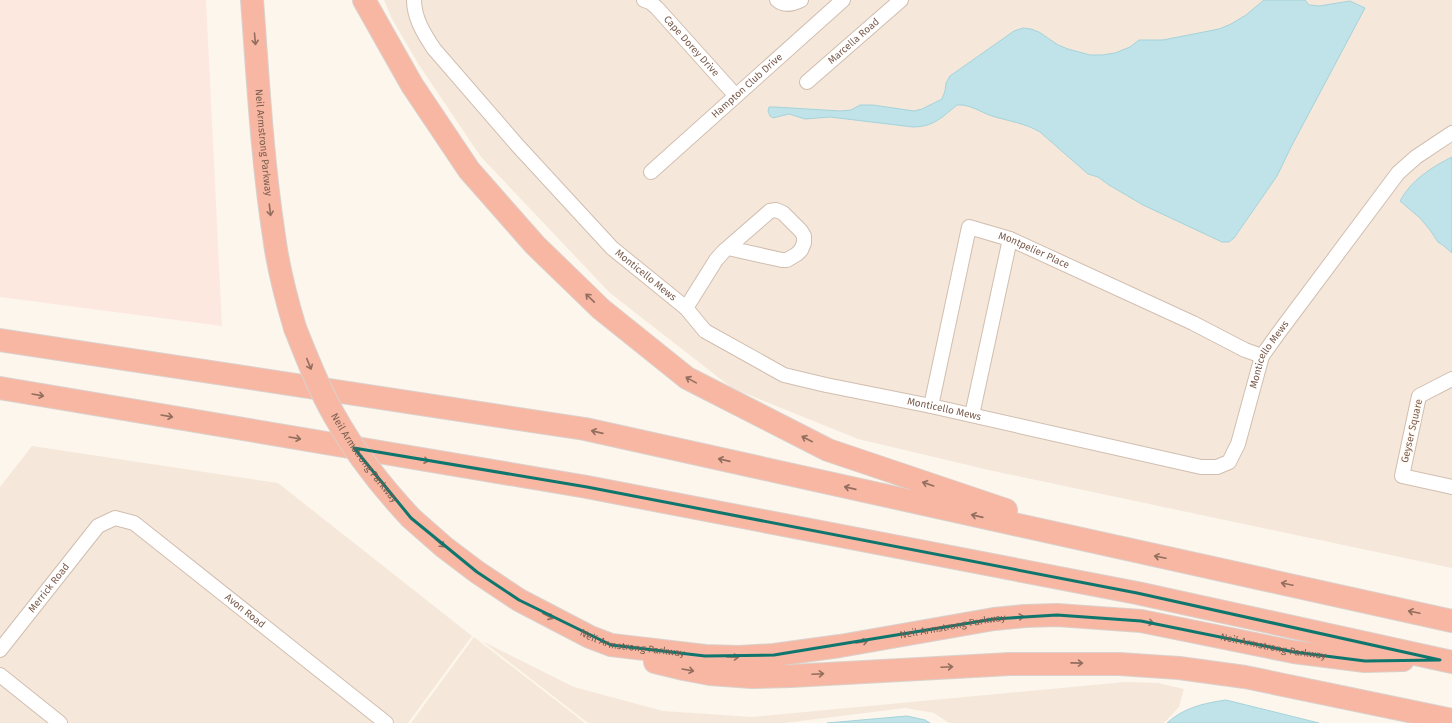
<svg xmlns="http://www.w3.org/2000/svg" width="1452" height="723" font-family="'Fira Sans',sans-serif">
  <rect width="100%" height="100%" fill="#fdf6ec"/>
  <path fill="#f5e8da" d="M384,0h1068v568l-459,-97 -135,-32 -126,-51 -122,-95 -129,-136 -62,-92 -27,-46z
    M32,446l246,37 194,153 -64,87h-408v-236z
    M474,637l111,86h-174z
    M482,641l92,46 89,24 89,6 373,-35 33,1 26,6 -5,18 -15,16h-215l-15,-10 -29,-5 -120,15h-197z"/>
  <path fill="#fde8e0" d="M0,0h206l16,326 -222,-29z"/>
  <path fill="#bfe3e8" stroke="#a5d3da" d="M1264,0h41l4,5 10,1 31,-5 15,7 -74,139 -14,29 -43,62 -5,4h-7l-79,-37 -34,-20 -11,-8 -10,-3 -48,-42c-15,-9 -32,-11 -48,-16 -12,-4 -22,-12 -35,-11 -15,12 -23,22 -44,22l-83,-10 -25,2 -16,-5 -16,4 -3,-2 -2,-5 1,-4h6l65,4 11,-1 9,-5h13l41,6 8,-2 20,-10 3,-8 1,-8 4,-7 64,-45 9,-3 8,1 8,3 19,13 10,4 22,6h12l13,-2 15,-6 9,-7h24l56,-11 12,-5 15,-9z
    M1452,157v96l-8,-7 -6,-4 -8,-12 -10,-12 -20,-17c11,-21 32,-34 52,-44z
    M1226,700l93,23h-152c16,-15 37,-20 59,-23z
    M907,716l18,4 5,3h-103z"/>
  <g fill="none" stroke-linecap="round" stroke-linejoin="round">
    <defs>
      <g id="minor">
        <path id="s1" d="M414,0c0,18 10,34 20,49l84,97 94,102 74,60 19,23 79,44 42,10 105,21 270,61h16l12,-5 9,-18 24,-88 15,-21 121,-162 18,-16 36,-24"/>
        <path id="s2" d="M644,0l6,2 7,6 79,88"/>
        <path d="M777,0c7,6 16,4 24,0"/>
        <path id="s3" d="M807,82l94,-82"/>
        <path id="s4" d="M651,172l192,-172"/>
        <path d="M686,308l30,-48 8,-9 46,-40 6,-1 7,3 18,18 3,5v7l-3,7 -4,4 -10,6h-5l-54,-12"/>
        <path d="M1452,379l-33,17 -17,80 50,11"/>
        <path id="s5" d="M931,406l38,-179 41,12 183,84 52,27 17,6"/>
        <path d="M972,415l38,-176"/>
        <path id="s6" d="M0,650l98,-124 17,-8 19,5 252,200"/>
        <path d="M0,675l60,48"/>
      </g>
      <g id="motorway">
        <path id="s7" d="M252,0c6,79 10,158 22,236 4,32 12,62 21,92"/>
        <path d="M364,0l48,85 57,85 66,75 66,64 86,69 141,72 178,60"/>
        <path d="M0,340l585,89 867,192"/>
        <path d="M0,388l587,99 550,106 315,69"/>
        <path id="s8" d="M411,518l33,29 33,25 42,28 71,37 21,8 94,11 34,1 35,-2 66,-9 154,-27 31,-3 32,-1 84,6 153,31 71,9 38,-1"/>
        <path d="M655,662l29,7 26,5 42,3 39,-1 219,-12h109l60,4 66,9 207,43"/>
      </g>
    </defs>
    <use href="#minor" stroke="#d1beb0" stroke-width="16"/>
    <use href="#motorway" stroke="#dad1cd" stroke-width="24"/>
    <use href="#minor" stroke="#fff" stroke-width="14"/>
    <use href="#motorway" stroke="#f7b7a3" stroke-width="22"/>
    <defs>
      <g id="motorway-bridge">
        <path id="s9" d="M295,328c12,30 23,59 39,87 21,38 47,71 77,103"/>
      </g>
    </defs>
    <use href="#motorway-bridge" stroke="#dad1cd" stroke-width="24" stroke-linecap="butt"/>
    <use href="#motorway-bridge" stroke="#f7b7a3" stroke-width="22"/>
  </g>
  <defs><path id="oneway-shaft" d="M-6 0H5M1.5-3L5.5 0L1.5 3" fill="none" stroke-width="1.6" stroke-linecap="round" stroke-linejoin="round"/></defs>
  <g stroke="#936e5e">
    <use href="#oneway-shaft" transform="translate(255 39) rotate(85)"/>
    <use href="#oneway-shaft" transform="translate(270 210) rotate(83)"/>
    <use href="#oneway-shaft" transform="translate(590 298) rotate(-136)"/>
    <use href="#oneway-shaft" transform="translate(309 364) rotate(68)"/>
    <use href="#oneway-shaft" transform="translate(691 380) rotate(-151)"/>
    <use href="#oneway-shaft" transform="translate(38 395) rotate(10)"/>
    <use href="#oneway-shaft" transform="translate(167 416) rotate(10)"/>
    <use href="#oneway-shaft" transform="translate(597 432) rotate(-167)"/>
    <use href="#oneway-shaft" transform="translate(295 438) rotate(10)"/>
    <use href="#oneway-shaft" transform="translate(807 439) rotate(-153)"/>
    <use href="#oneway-shaft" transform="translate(423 460) rotate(10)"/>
    <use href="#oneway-shaft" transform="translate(724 460) rotate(-167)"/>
    <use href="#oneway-shaft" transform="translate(928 484) rotate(-161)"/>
    <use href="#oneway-shaft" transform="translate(850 488) rotate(-167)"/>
    <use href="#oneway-shaft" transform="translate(977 516) rotate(-167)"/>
    <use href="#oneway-shaft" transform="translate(440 543) rotate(41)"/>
    <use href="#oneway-shaft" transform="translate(1160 557) rotate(-168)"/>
    <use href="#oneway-shaft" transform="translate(1287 584) rotate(-168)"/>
    <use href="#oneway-shaft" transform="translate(1414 612) rotate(-168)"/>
    <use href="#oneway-shaft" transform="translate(548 616) rotate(28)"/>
    <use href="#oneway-shaft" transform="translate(1018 617) rotate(-6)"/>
    <use href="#oneway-shaft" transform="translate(1148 622) rotate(10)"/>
    <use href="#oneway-shaft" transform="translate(862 642) rotate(-10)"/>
    <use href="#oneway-shaft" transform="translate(733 657) rotate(1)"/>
    <use href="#oneway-shaft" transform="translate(1077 663) rotate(1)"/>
    <use href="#oneway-shaft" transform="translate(947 667) rotate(-3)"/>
    <use href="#oneway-shaft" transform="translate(688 670) rotate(10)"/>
    <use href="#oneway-shaft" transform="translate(818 674) rotate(-3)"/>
  </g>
  <path fill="none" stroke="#0f766e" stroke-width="3" stroke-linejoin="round" d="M354,448l233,39 550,106 303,67 -75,1 -71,-9 -153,-31 -84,-6 -63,4 -220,36 -69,1 -94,-11 -92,-45 -42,-28 -66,-54z"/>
  <g text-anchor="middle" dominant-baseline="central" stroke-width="3" stroke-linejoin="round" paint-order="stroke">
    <g font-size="10" fill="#7a5c4d" stroke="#fffaf3">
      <text stroke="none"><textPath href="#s3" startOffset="62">Marcella Road</textPath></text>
      <text stroke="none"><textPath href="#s2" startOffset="67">Cape Dorey Drive</textPath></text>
      <text stroke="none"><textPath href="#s4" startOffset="129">Hampton Club Drive</textPath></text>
      <text stroke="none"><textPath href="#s7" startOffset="143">Neil Armstrong Parkway</textPath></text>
      <text stroke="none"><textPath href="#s5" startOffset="252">Montpelier Place</textPath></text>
      <text stroke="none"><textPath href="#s1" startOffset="364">Monticello Mews</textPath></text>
      <text stroke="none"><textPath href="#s1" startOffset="1108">Monticello Mews</textPath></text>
      <text stroke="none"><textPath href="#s1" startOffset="700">Monticello Mews</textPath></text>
      <text transform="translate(1412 431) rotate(-77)">Geyser Square</text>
      <text stroke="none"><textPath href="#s9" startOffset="148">Neil Armstrong Parkway</textPath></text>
      <text stroke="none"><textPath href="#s6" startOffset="79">Merrick Road</textPath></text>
      <text stroke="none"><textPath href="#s6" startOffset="338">Avon Road</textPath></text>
      <text stroke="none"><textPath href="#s8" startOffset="583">Neil Armstrong Parkway</textPath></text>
      <text stroke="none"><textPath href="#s8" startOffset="259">Neil Armstrong Parkway</textPath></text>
      <text stroke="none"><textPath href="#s8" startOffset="907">Neil Armstrong Parkway</textPath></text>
    </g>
  </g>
</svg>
